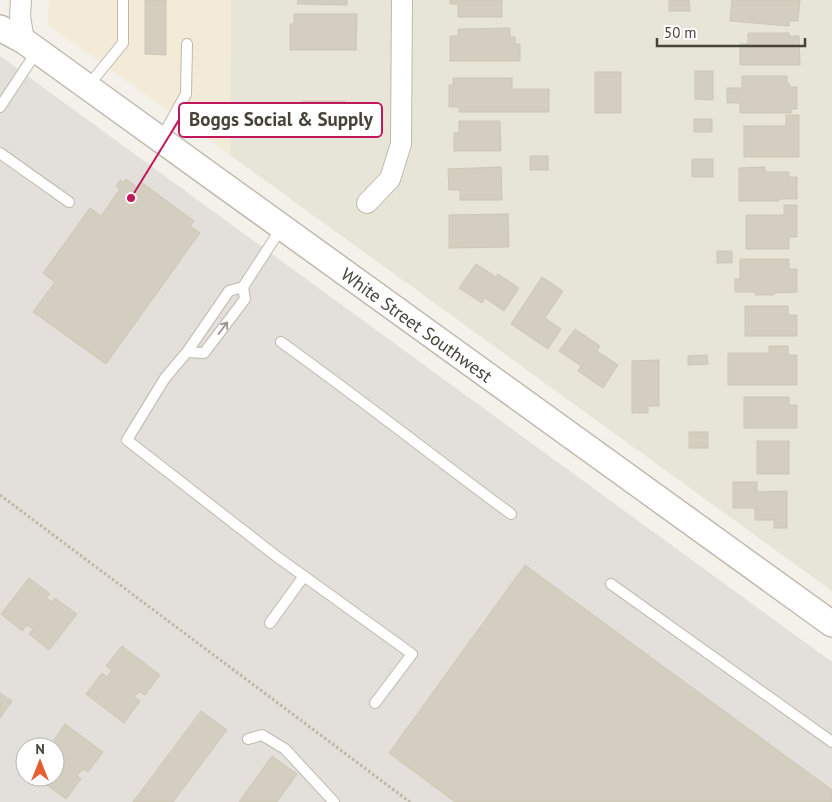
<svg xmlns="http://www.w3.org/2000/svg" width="832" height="802" font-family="'PT Sans',sans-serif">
  <rect width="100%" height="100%" fill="#f3f1ea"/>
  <path fill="#e7e4d8" d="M231,0h601v591l-602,-436z"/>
  <path fill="#f3ead7" d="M49,0h182l-1,155 -182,-130z"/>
  <path fill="#e3e0db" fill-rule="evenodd" d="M0,56l832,606v140h-832zM25,747h30v30h-30z"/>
  <path fill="#d4cec0" stroke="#cec7b4" d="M145,0h21v55l-21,-1z
    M298,0h49v5l-50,-1z
    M450,0h52v17h-44v-13h-8z
    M669,0h20l1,11h-21z
    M732,0h68l-2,21h-9v5l-59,-5z
    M294,14h63l-1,36h-66v-26h4z
    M510,28v9h5v7h5v17h-70v-25h8v-7z
    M748,33h41v3h10l1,29h-60v-21h8z
    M695,71h18v29l-18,-1z
    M595,72h26v41h-26z
    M742,76h45v8h3v3h7v22h-6v4h-51v-10h-13v-15h15z
    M453,78h59v11h37v23h-90v-5h-10v-22h4z
    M302,101h43v34h-43z
    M786,115h13v42h-55v-31h42z
    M694,119h18v13h-18z
    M459,121h41l1,30h-47v-18h5z
    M530,156h18v14h-18z
    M692,159h21v18h-21z
    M501,167l1,33h-42v-10h-11l-1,-21z
    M765,167v5h24v5h8v22h-18v2h-40v-33z
    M126,179l11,8 4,-5 53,39 -4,5 10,7 -94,131 -73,-52 22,-30 -12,-9 47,-65 11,8 19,-27 -4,-3 4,-6 3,2z
    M784,205h13v32h-8v12h-43v-34h38z
    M508,214l1,33 -60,1v-33z
    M717,251h15v12h-15z
    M740,259h49v10h8v23l-23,1v2h-19v-3h-20v-13h5z
    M476,264l20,13 2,-3 21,14 -15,23 -19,-13 -3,5 -23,-15z
    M542,277l21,14 -18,27 16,11 -13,20 -37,-25z
    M745,306h43v9h9v21h-52z
    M575,329l25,17 -3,5 21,14 -15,23 -25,-17 3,-5 -22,-15z
    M769,346h19v9h9v30h-69v-32h41z
    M707,355l1,9 -20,1v-9z
    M659,360v46h-11v7h-16v-52z
    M744,397h45v8h8v23h-53z
    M689,432h19v16h-19z
    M757,441h32v33h-32z
    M733,482h24v10l30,-1v37h-13v-8h-19v-12h-22z
    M525,565l307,225v12h-377l-66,-49z
    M29,578l21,16 -4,4 6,4 3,-4 22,16 -28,36 -20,-16 4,-5 -6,-4 -5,6 -21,-17z
    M122,646l38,29 -15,20 -6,-3 -5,5 6,4 -16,22 -38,-29 16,-21 5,4 5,-7 -6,-4z
    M0,693l12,8 -12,17z
    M201,711l26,19 -54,72h-40z
    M65,724l38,28 -15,20 -5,-3 -6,7 4,3 -15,20 -30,-22h19l1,-29 -5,-4z
    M272,756l25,18 -20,28h-38z"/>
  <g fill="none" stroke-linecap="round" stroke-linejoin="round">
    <defs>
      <path id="service" d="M88,86l35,-43v-43
        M0,107l37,-56
        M161,139l25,-45 1,-50
        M0,153l69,49
        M282,227l-39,60 -14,4 -42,61 -22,26 -38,62 149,116 136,98 -37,49
        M281,342c78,56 153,115 230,172
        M187,352l17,1 41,-54 -2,-12
        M611,584l221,158
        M270,623l34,-47
        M248,739l14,-4 23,14 49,53"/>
      <path id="minor" d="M21,0l-1,16 4,25
        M367,203l23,-24 11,-35 1,-144"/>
      <g id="tertiary">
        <path id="s1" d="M0,28l24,13 808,583"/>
      </g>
    </defs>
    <use href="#service" stroke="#bebaad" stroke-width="12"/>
    <use href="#minor" stroke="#bebaad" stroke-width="22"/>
    <use href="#tertiary" stroke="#bebaad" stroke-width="28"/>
    <path stroke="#bfb7a0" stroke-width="3" stroke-dasharray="2.5 2.5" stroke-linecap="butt" d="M0,495l410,307"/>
    <use href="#service" stroke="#fff" stroke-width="10"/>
    <use href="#minor" stroke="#fff" stroke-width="20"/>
    <use href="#tertiary" stroke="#fff" stroke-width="25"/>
  </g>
  <defs><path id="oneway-shaft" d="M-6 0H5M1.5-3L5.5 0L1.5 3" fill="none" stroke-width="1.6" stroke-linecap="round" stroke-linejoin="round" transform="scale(1.25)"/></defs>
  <use stroke="#9a9892" href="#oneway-shaft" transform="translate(223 328) rotate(-53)"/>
  <g text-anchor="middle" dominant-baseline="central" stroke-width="4.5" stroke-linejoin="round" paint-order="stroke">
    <g font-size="18" fill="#474339" stroke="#fff">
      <text stroke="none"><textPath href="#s1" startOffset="512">White Street Southwest</textPath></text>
    </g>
  </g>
  <path fill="none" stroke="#c2185b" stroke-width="2" d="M131 198L179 120"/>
  <circle fill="#c2185b" stroke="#fff" stroke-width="2" cx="131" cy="198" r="5"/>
  <rect fill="#fff" stroke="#c2185b" stroke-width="2" x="179" y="103" width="203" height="34" rx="5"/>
  <g font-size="19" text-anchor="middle" font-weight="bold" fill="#474339">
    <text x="281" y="126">Boggs Social &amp; Supply</text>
  </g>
  <g transform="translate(40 762)"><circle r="24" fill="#ffffff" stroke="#b5b4b0"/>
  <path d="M0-4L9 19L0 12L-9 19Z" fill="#e65d2e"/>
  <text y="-8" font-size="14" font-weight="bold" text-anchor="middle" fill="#474339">N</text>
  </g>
  <path d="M657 38v8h148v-8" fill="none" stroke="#474339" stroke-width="2.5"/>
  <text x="664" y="38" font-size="15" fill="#474339" stroke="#ffffff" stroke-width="4" paint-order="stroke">50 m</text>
</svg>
